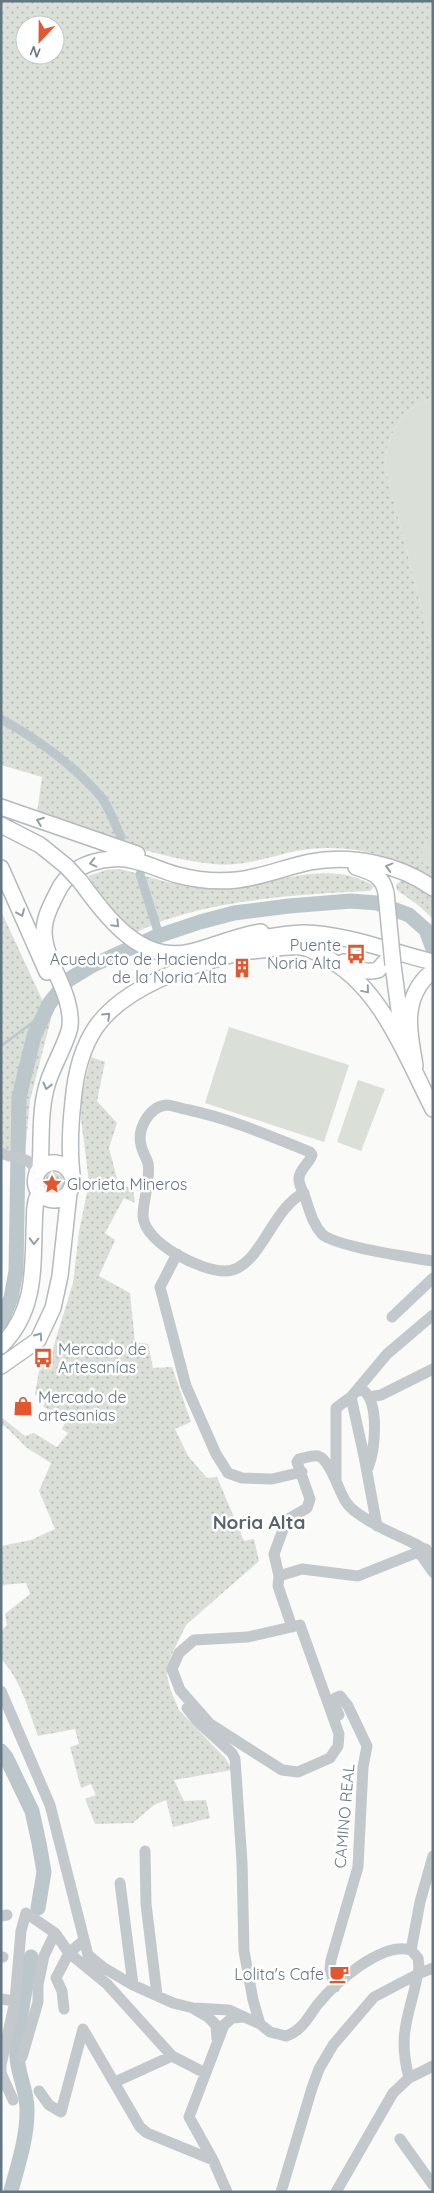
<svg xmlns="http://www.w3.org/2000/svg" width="434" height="2193" font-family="Quicksand,sans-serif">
  <defs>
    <pattern id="grass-dots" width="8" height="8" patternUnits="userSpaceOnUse" patternTransform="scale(1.25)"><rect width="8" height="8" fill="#dadfd7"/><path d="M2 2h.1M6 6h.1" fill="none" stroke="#b4b9b4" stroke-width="1.8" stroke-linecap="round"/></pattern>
  </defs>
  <rect width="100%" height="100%" fill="#fafaf8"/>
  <path fill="url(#grass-dots)" fill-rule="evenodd" d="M1,1h432v397c-32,9 -47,38 -48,69l48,186v172l-14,36 14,5v14c-40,-27 -90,-38 -137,-29 -28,6 -53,16 -82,13 -61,-6 -120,-31 -177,-51l5,-36 -41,-12zM25,25h30v30h-30z
    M119,869c32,7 63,21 97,20 50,-1 111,-33 158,-3l-4,5c-69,3 -171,9 -233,41 -21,-15 -36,-35 -49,-56l18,-6z
    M403,879l30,19v21l-15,-14 -21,-15 -1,-5z
    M2,913l49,106 -21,81 -4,43 -4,8 -18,-1 -3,-8z
    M91,1057l14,5 -8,39 20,22 -8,25 9,35 15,6 2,14 -11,-5 -19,35 10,7 -16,36 31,17 5,49 13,2 5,24 19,-1 19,55 -16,7 13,27 19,22 10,-1 27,64 10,-2 5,22 -73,64 -16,33 -3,18 4,15 8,19 47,49 6,11 -58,10 10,21 22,-1 4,18 -37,9 -7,-27 -12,5 -21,18 -38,1 -10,-25 11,-4 -5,-11 -10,4 -11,-41 9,-3 -4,-15 -37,7c-10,-27 -17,-56 -37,-77v-28l6,-6 -2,-11 25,-20 -4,-11 -25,2v-39l30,-6 24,-11 -16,-38 12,-28 -24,-15 -22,-22h-4v-9l24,19 9,-3 23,14 11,-14 -6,-4 4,-9 -23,-14 2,-3 -10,-9 4,-23 11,-13 23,-75 6,-51 10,-50 -8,-63 1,-26z
    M54,1172l8,4 3,12 -16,9 -8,-17 5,-6z"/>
  <path fill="#dadfd7" d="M433,398v255l-48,-186c1,-31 16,-60 48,-69z
    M433,825v41l-14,-5z
    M229,1027l120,38 -25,77 -119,-39z
    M358,1080l27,9 -24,62 -24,-9z"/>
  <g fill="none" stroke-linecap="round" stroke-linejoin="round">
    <path stroke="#bbc7cb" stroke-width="2.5" d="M1,1046l43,-32"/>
    <path stroke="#bbc7cb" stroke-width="9" d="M1,719c36,20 74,47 101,79 8,11 13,27 19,39
      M140,874l19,61"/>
    <path stroke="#bbc7cb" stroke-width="15" d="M1,1322l10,-24 5,-27 3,-174 15,-61 15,-32 19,-24 23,-14 64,-29 45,-15 34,-9 55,-7 62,-5 26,2 32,12 17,15 7,19
      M1,1751l5,6 26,54 7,32 5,29 -6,36
      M11,2191c7,-26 16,-53 16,-79 1,-23 -12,-41 -10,-64 2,-31 9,-61 14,-91"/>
    <defs>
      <path id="major" d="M1,807l136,47
        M1,825l39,20 26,21
        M356,867c16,5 27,9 30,26
        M1,868l46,104
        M80,881c26,35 60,83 110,71 23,-5 47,-17 71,-20
        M244,951c19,1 38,-6 57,-4 8,1 15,5 22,9 58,29 82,99 110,153
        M344,962c11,8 21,11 34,8l8,-9
        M393,965l10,75
        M415,1066c-4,-27 -12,-55 4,-80 4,-6 8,-11 14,-14
        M40,1168c2,-28 -1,-59 8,-86 4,-14 21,-44 22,-56 3,-34 -25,-62 -26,-94 0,-14 7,-27 13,-39 10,-22 30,-32 54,-34 22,-3 45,10 66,16 19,5 41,7 60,5 25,-3 49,-13 73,-18 42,-8 88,2 123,26
        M72,1176c-7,-16 -25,-18 -35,-3 -10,28 31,39 36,9 -4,-26 -3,-54 0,-80 2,-25 8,-53 23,-75 29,-41 92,-61 138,-73 12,-3 9,-6 18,-12 7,-5 42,-9 52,-9 43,1 87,19 129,29
        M1,1346c33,-33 32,-72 33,-115 1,-13 -1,-27 5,-38
        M1,1366l37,-26 15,-32 7,-32 9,-83"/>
    </defs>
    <use href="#major" stroke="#b5babe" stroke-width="18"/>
    <path stroke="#c3c8cc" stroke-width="11" d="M1,1153c16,8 27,0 36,20
      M304,1193c-32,14 -44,77 -78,78 -24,1 -82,-28 -83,-55 0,-17 8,-37 5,-53 -2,-6 -6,-12 -7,-18 -4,-16 8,-38 25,-40 7,0 16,4 23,5 42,9 81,26 121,42l2,3c-3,9 -12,13 -13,23 -1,6 5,15 7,22 4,12 7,24 16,34 12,12 91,24 111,27
      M177,1254l-17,33 26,99 30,68 12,19 14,5 30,1 30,-7
      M392,1317l41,-39
      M355,1392l8,-2c17,13 12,60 5,78
      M351,1397l13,59 13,70
      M369,1397l12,-2 52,-26
      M336,1480v-72l15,-11 36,-43 46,-39
      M418,1546l1,6 14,20
      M279,1576l23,-7 56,7 68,-27
      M300,1625l39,109 -1,12 -8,12 -32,14 -16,-2 -72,-46 -30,-34 -8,-21 7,-16 15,-13 54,-3z
      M292,1627l-14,-41 1,-10 -5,-22 10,-27 6,-9 17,-10 3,-9 -13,-37 2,-3c6,-1 14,-4 19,-3 12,3 21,36 28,46 5,8 18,16 27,21 18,12 46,19 60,33
      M1,1691l49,114 38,150 16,13 29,17 40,18 20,5 36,2 31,14 10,8 16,4c16,-5 22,-19 32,-32 17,-21 64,-63 93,-54
      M187,1708l10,13 35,32 3,6 7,103 2,89 9,49 7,24
      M145,1851l1,53 11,91
      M120,1883l13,102
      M1,1916l6,-1
      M411,1950l9,-48 13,-46
      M1,1957h2
      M335,1987l-5,-18 1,-9 27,-93 5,-100 4,-21 -19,-40 -8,-10 -5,2 -1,6 5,11
      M1,1999l14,2
      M64,2009l-2,-18 -6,-13 13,-25 14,-12
      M194,2009l14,8 8,8 1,14
      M22,2057l16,-55v-17l6,-29 11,-23
      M409,2078c-13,-49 3,-66 10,-111l-1,-9 -7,-8
      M115,2082l57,-26
      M39,2091l10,14 12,7 22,-83 57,98 7,6 66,27
      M13,2100l-12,-27v-8l14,-64 6,-70 5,-18 29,20 14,20 38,31 65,72 33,17
      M400,2139l33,46
      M227,2192l-14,-32 -24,-43 35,-92 8,-7 12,-1
      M281,2192l31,-104 7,-19 14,-24 41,-48 44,-23 15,-6
      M336,2192l57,-99 16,-15 24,-12"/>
    <use href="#major" stroke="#fff" stroke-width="15"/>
    <defs>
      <path id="major-bridge" d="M66,866l14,15
        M386,893l7,72"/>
    </defs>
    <use href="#major-bridge" stroke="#b5babe" stroke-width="18" stroke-linecap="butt"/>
    <use href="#major-bridge" stroke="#fff" stroke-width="15"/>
  </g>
  <defs><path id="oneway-chevron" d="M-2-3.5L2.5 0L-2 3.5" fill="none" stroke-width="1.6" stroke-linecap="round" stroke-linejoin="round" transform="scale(1.25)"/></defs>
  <g stroke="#939fa8">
    <use href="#oneway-chevron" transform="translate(40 821) rotate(-160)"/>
    <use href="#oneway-chevron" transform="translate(93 863) rotate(167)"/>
    <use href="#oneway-chevron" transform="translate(389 867) rotate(-165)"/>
    <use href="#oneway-chevron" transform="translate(21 913) rotate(67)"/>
    <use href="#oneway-chevron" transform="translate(116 924) rotate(45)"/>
    <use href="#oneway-chevron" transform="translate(366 990) rotate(50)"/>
    <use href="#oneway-chevron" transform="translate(107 1016) rotate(-44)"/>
    <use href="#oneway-chevron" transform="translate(47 1086) rotate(104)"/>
    <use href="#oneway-chevron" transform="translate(34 1241) rotate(92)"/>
    <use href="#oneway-chevron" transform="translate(39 1336) rotate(-55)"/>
  </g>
  <defs>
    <symbol id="bus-bare" viewBox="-9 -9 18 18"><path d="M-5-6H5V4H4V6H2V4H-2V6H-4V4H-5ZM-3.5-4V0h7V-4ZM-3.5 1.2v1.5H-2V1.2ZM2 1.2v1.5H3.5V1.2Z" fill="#e4572e" stroke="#fff" stroke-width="2.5" paint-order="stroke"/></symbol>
    <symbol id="building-bare" viewBox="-9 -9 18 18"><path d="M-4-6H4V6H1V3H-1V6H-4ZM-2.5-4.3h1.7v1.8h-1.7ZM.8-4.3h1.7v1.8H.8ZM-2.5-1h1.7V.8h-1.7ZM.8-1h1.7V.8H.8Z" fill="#e4572e" stroke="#fff" stroke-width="2.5" paint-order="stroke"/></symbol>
    <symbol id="sight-bare" viewBox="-9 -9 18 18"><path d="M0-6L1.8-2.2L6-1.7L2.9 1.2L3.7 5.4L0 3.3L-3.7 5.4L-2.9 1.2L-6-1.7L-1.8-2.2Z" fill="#e4572e" stroke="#fff" stroke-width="2.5" paint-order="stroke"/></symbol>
    <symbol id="shop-bare" viewBox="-9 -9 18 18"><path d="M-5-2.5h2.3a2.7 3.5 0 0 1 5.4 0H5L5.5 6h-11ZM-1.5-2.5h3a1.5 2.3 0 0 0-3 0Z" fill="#e4572e" stroke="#fff" stroke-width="2.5" paint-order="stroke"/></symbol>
    <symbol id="cafe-bare" viewBox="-9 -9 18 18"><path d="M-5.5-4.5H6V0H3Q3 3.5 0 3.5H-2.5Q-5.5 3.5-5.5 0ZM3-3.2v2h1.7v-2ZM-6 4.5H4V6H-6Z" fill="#e4572e" stroke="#fff" stroke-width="2.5" paint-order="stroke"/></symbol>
  </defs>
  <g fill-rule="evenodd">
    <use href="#bus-bare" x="342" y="940" width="28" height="28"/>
    <use href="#building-bare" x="228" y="954" width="28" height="28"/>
    <use href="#sight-bare" x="38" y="1170" width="28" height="28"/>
    <use href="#bus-bare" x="29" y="1344" width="28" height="28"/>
    <use href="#shop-bare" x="9" y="1392" width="28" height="28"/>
    <use href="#cafe-bare" x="325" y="1960" width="28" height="28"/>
  </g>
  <g text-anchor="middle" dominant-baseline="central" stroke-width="5" stroke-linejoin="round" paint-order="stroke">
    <g font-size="16" fill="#657683" stroke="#fff" text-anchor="end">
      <text x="341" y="945">Puente<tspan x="341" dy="18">Noria Alta</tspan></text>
      <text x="227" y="959">Acueducto de Hacienda<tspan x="227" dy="18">de la Noria Alta</tspan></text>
      <text x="67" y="1184" text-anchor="start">Glorieta Mineros</text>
      <text x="58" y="1349" text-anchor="start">Mercado de<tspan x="58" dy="18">Artesanías</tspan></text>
      <text x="38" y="1397" text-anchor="start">Mercado de<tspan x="38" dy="18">artesanias</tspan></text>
      <text x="324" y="1974">Lolita's Cafe</text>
    </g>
    <g font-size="16" fill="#657683" stroke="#fff">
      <text transform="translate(344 1816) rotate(-85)">CAMINO REAL</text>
    </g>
    <g font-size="19" font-weight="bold" fill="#57646e" stroke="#fff">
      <text x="259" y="1522">Noria Alta</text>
    </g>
  </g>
  <rect width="434" height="2193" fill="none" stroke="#657683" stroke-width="5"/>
  <g transform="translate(40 40) rotate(202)"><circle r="24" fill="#ffffff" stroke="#c1c8cd"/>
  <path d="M0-4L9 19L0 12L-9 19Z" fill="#e4572e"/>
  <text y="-8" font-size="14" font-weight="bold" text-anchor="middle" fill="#657683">N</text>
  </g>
</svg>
